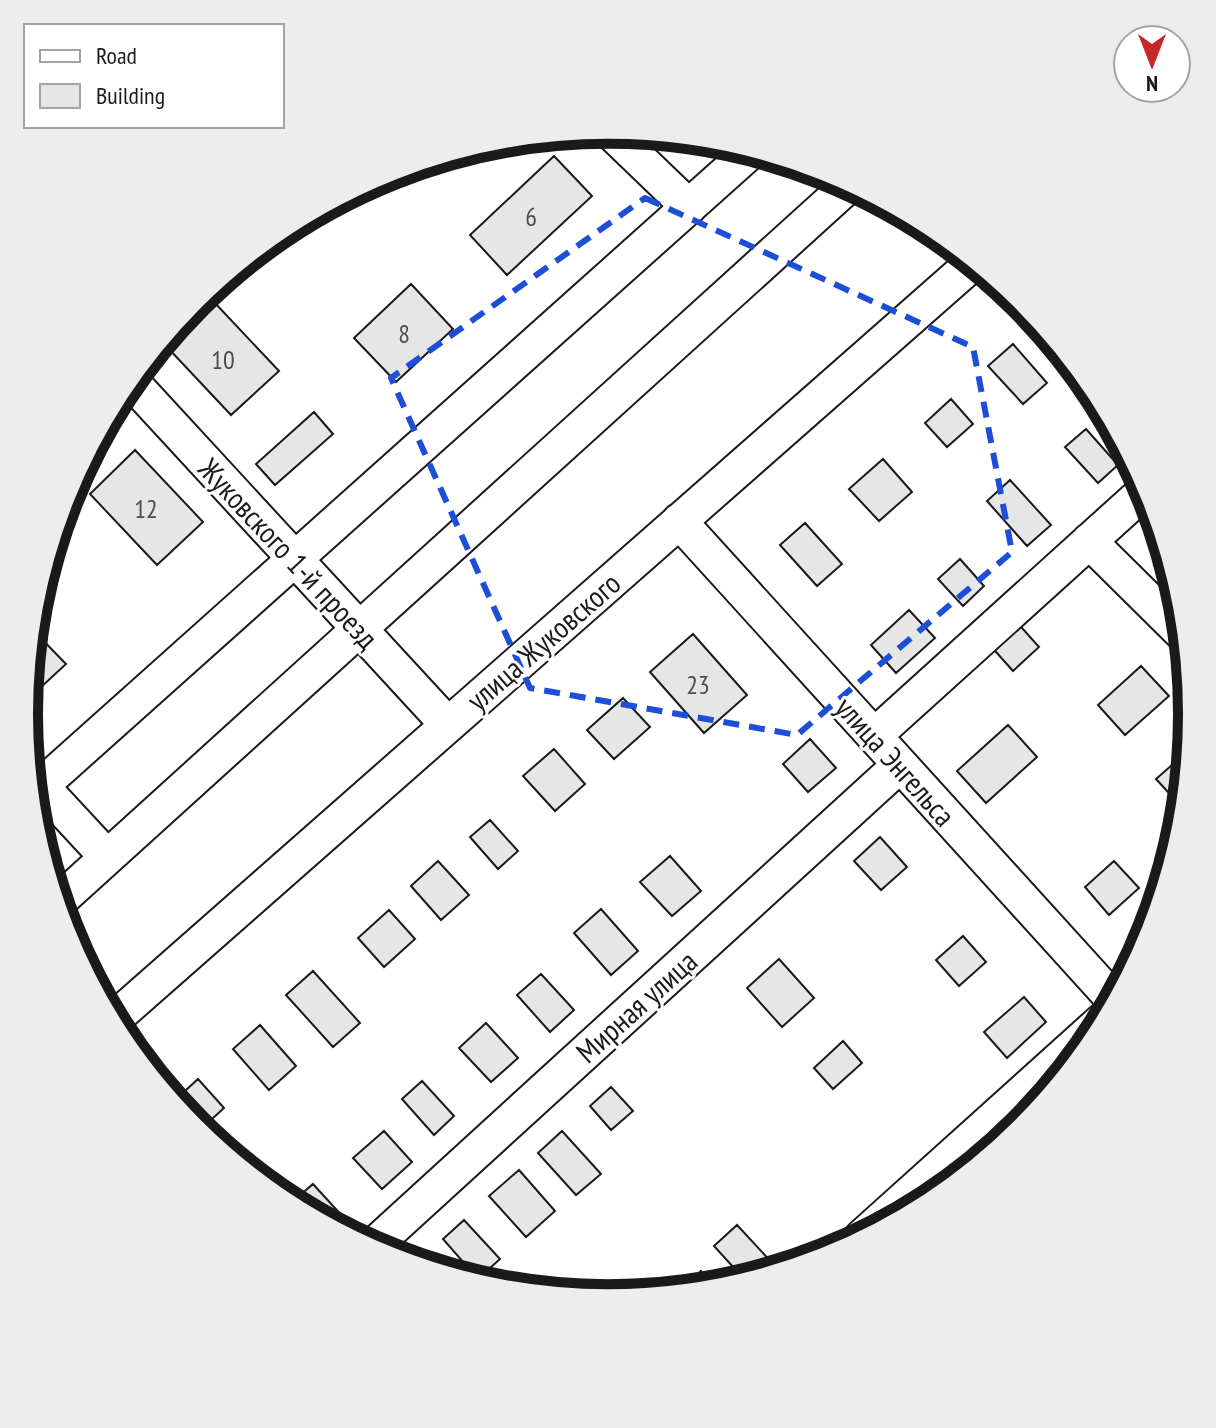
<svg xmlns="http://www.w3.org/2000/svg" width="1216" height="1428" font-family="'PT Sans Narrow',sans-serif">
  <rect width="100%" height="100%" fill="#fff"/>
  <path fill="#e6e6e6" stroke="#1a1a1a" stroke-width="2" d="M554,156l38,40 -85,79 -37,-40z
    M302,218l-46,44 -6,-6 34,-28z
    M411,284l42,45 -57,53 -42,-44z
    M214,302l65,69 -48,44 -64,-68z
    M1013,344l34,39 -24,21 -35,-38z
    M951,399l22,25 -26,23 -22,-24z
    M314,412l19,22 -58,51 -19,-21z
    M1086,429l32,36 -20,18 -33,-36z
    M135,450l68,72 -46,43 -67,-71z
    M883,459l29,33 -33,29 -30,-32z
    M1010,480l41,45 -24,21 -40,-45z
    M805,523l37,41 -25,22 -37,-41z
    M1167,554l12,39 -25,-28z
    M960,559l24,27 -21,20 -25,-27z
    M909,610l26,28 -39,35 -25,-28z
    M1014,619l25,28 -26,24 -25,-28z
    M32,629l34,35 -41,38z
    M693,634l54,61 -43,38 -54,-61z
    M1141,666l28,30 -44,39 -27,-30z
    M623,698l27,29 -36,32 -27,-29z
    M1008,725l29,32 -51,46 -29,-32z
    M810,739l26,29 -28,24 -25,-28z
    M554,749l31,35 -30,27 -32,-35z
    M1189,750l-6,50 -4,4 -23,-25z
    M490,820l28,31 -20,18 -28,-32z
    M880,837l27,30 -26,23 -27,-29z
    M670,856l31,35 -29,25 -32,-34z
    M438,861l31,34 -28,25 -30,-34z
    M1114,861l25,27 -30,27 -24,-28z
    M601,909l37,42 -27,24 -37,-42z
    M389,910l26,29 -31,28 -26,-29z
    M963,936l23,26 -27,24 -23,-26z
    M779,959l35,39 -32,29 -35,-39z
    M313,971l47,52 -27,24 -47,-52z
    M541,974l33,36 -24,22 -33,-37z
    M1024,997l22,25 -39,36 -23,-26z
    M486,1023l32,35 -27,24 -32,-34z
    M260,1025l36,41 -27,24 -36,-41z
    M843,1041l19,22 -29,26 -19,-21z
    M198,1079l26,29 -25,23 -25,-30z
    M422,1081l32,35 -20,19 -32,-36z
    M611,1087l22,24 -22,19 -21,-24z
    M384,1131l28,31 -30,27 -29,-31z
    M562,1131l39,43 -25,21 -38,-42z
    M519,1170l36,41 -29,26 -37,-41z
    M313,1184l31,34 -10,9 -43,-24z
    M464,1220l36,39 -22,20 -35,-40z
    M737,1225l38,41 -7,7 -23,7 -31,-34z
    M701,1271l15,16 -37,4z"/>
  <g fill="none" stroke-linecap="round" stroke-linejoin="round">
    <defs>
      <path id="minor" d="M609,130l80,77
        M130,380l318,345
        M679,521l435,479
        M1089,541l95,94
        M874,736l273,-247
        M30,774l77,83
        M32,794l720,-644
        M58,902l792,-718
        M113,1020l861,-758
        M862,1237l241,-217
        M372,1247l528,-482"/>
    </defs>
    <use href="#minor" stroke="#1a1a1a" stroke-width="38"/>
    <use href="#minor" stroke="#fff" stroke-width="34"/>
  </g>
  <path fill="none" stroke="#1d4ed8" stroke-width="6" stroke-dasharray="16 10" stroke-linejoin="round" d="M645,198l328,149 39,205 -215,183 -267,-47 -139,-310z"/>
  <g text-anchor="middle" dominant-baseline="central" stroke-width="6" stroke-linejoin="round" paint-order="stroke">
    <g font-size="26" fill="#4d4d4d">
      <text x="531" y="216">6</text>
      <text x="404" y="333">8</text>
      <text x="223" y="359">10</text>
      <text x="146" y="508">12</text>
      <text x="698" y="684">23</text>
    </g>
    <g font-size="30" fill="#1a1a1a" stroke="#fff">
      <text transform="translate(289 553) rotate(47)">Жуковского 1-й проезд</text>
      <text transform="translate(543 641) rotate(-41)">улица Жуковского</text>
      <text transform="translate(896 761) rotate(48)">улица Энгельса</text>
      <text transform="translate(636 1006) rotate(-42)">Мирная улица</text>
    </g>
  </g>
  <path d="M0 0H1216V1428H0ZM38 714a570 570 0 1 1 1140 0a570 570 0 1 1-1140 0Z" fill="#ededed" fill-rule="evenodd"/>
  <path fill="none" stroke="#1a1a1a" stroke-width="10" d="M38 714a570 570 0 1 1 1140 0a570 570 0 1 1-1140 0Z"/>
  <rect x="24" y="24" width="260" height="104" fill="#ffffff" stroke="#a3a3a3" stroke-width="2"/>
  <rect x="40" y="50" width="40" height="12" fill="#ffffff" stroke="#a3a3a3" stroke-width="2"/>
  <text x="96" y="64" font-size="24" fill="#1a1a1a">Road</text>
  <rect x="40" y="84" width="40" height="24" fill="#e6e6e6" stroke="#a3a3a3" stroke-width="2"/>
  <text x="96" y="104" font-size="24" fill="#1a1a1a">Building</text>
  <g transform="translate(1152 64) rotate(180)"><circle r="38" fill="#ffffff" stroke="#a3a3a3" stroke-width="2"/>
  <path d="M0-6L14 30L0 20L-14 30Z" fill="#c62828"/>
  <text y="-12" font-size="22" font-weight="bold" text-anchor="middle" fill="#1a1a1a">N</text>
  </g>
</svg>
